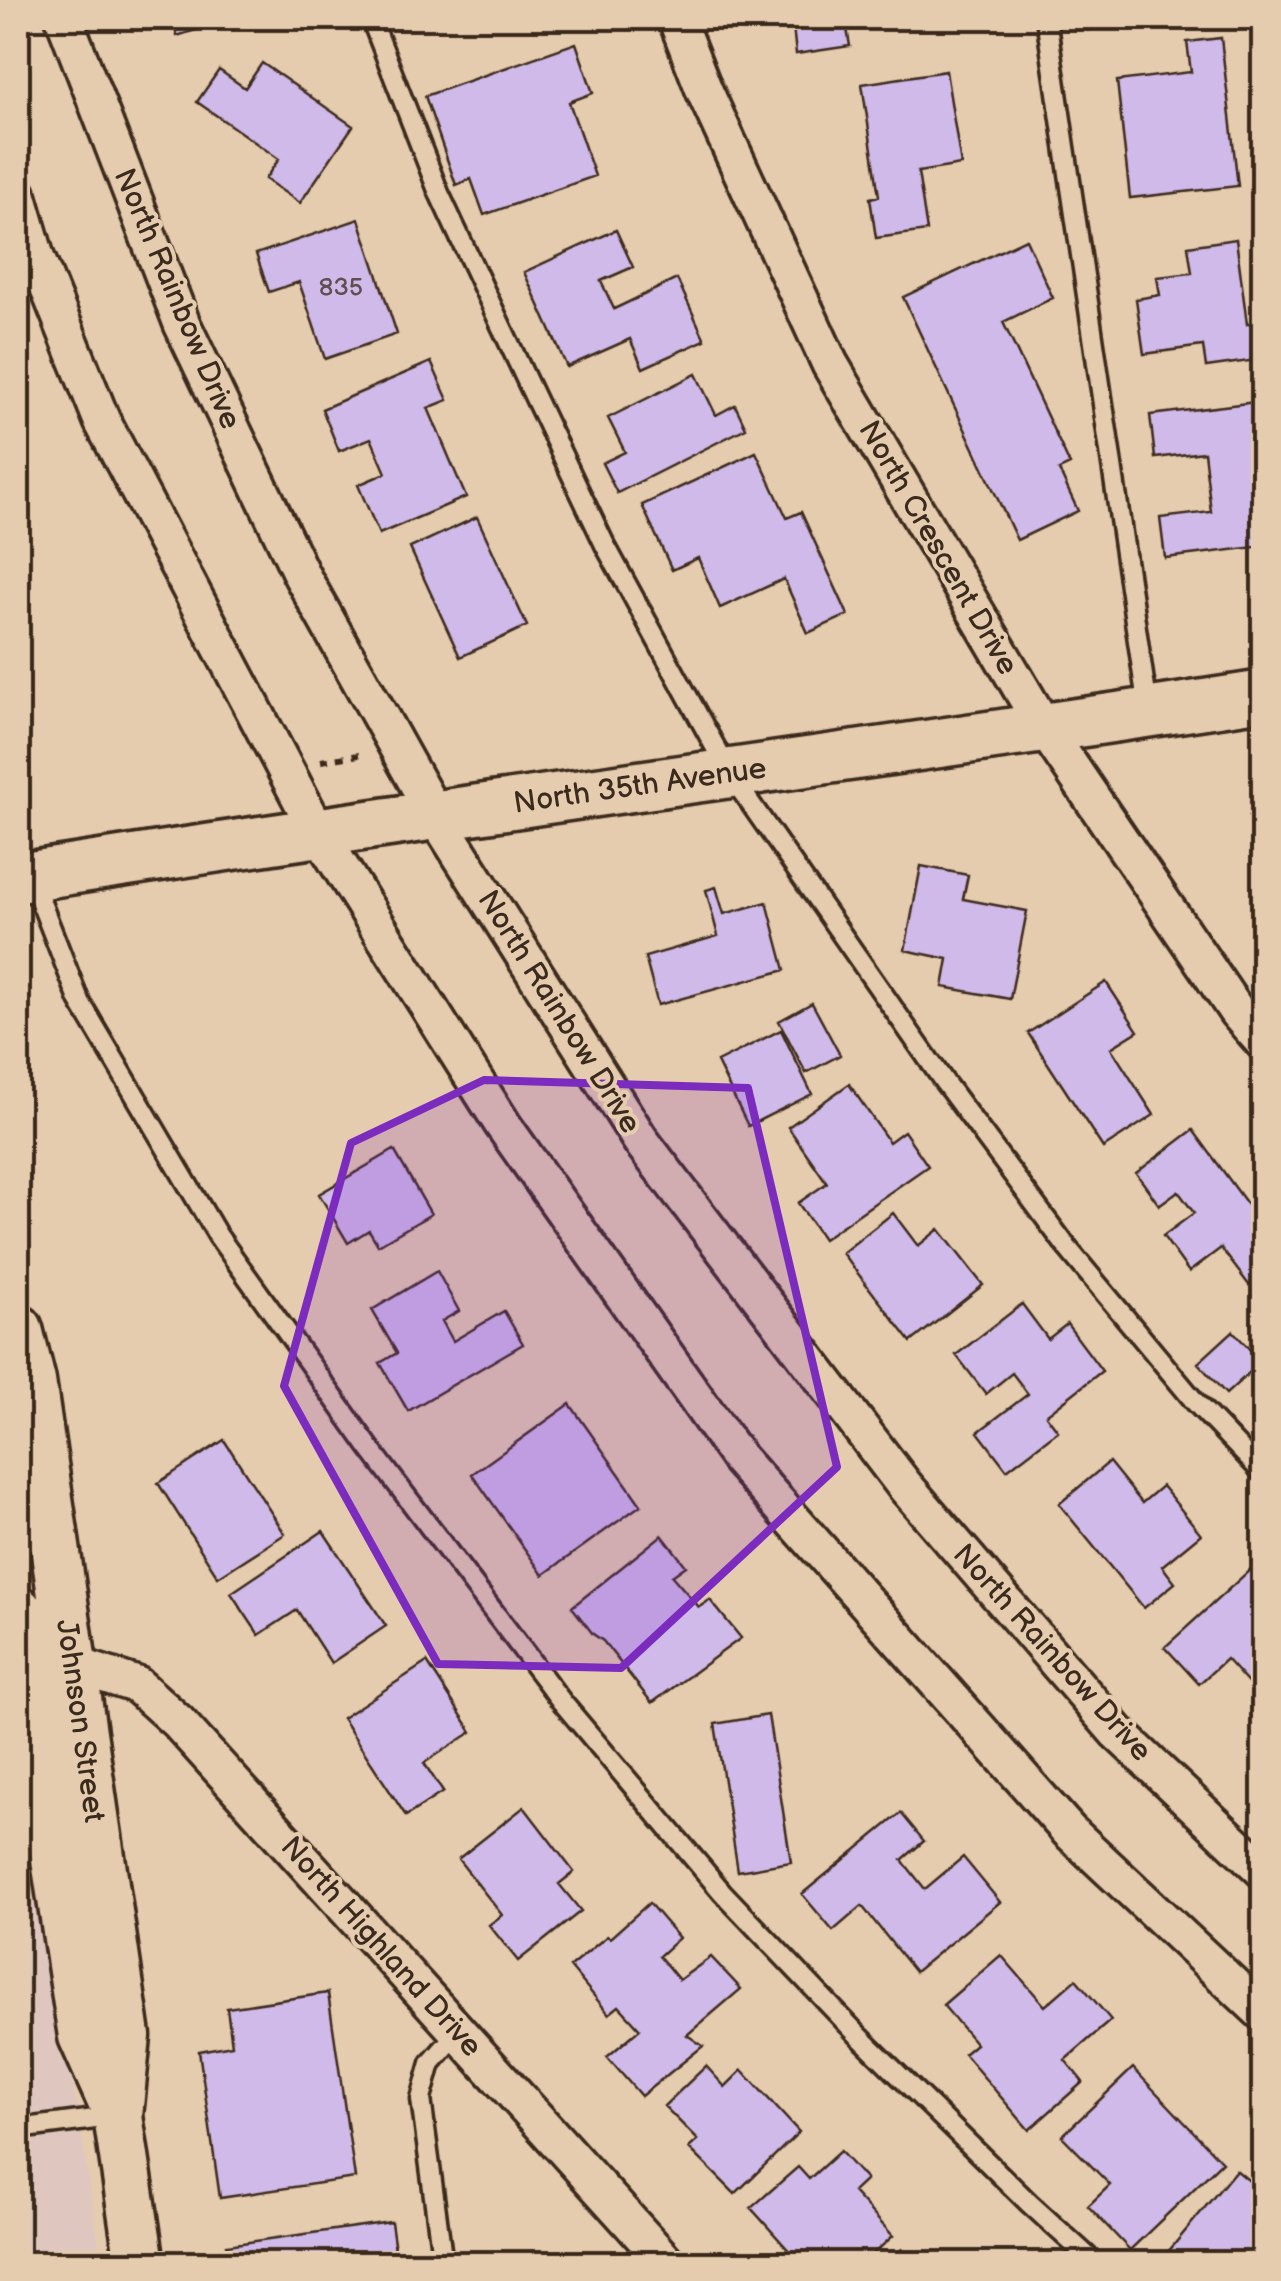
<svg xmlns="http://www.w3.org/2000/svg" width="1281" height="2281" font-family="'Balsamiq Sans',sans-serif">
  <rect width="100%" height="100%" fill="#e6ccae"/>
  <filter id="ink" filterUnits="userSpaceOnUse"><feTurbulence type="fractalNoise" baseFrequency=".01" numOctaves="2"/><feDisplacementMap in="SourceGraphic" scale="20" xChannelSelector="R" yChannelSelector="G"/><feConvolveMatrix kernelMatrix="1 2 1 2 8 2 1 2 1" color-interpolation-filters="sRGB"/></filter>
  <g filter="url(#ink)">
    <path fill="#dfc7c0" d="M18,1738l84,525h-84z"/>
    <path fill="#d0bae9" stroke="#3b2a1e" stroke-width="2.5" d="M171,18h63l-57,18z
      M792,18h92l-38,5 4,23 -54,8z
      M1086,18h64l1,3 -63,9z
      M1221,38l17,148 -108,12 -13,-117 74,-9 -4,-30z
      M576,43l17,50 -24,9 26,74 -111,39 -13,-36 -15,6 -31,-89z
      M262,63l91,63 -53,77 -35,-24 14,-20 -82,-57 22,-32 26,18z
      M946,71l15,94 -43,7 9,59 -51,7 -6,-40 9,-2 -17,-112z
      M359,219l38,115 -72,25 -26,-77 -30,10 -13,-38z
      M616,230l17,37 -32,14 13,28 63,-30 28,61 -62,28 -13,-29 -63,28 -43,-95z
      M1026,239l27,59 -50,24 67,143 -11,5 19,41 -61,29 -114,-243z
      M1236,239l11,85 17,-2v37l-58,8 -3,-21 -59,8 -8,-55 24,-4 -3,-18 35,-4 -4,-27z
      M431,362l17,38 -20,8 38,89 -87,37 -21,-49 28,-12 -15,-35 -32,13 -17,-42z
      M696,374l20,41 19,-10 11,23 -129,65 -15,-30 23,-11 -17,-34z
      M1264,401v145l-99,12 -5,-40 51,-6 -7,-60 -49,6 -5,-43z
      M756,452l31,66 14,-6 47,103 -40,18 -24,-54 -64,29 -22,-50 -26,12 -30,-65z
      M477,517l50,109 -67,31 -50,-109z
      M1264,810v41l-15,-35z
      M921,866l47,9 -5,24 64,12 -17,88 -67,-12 5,-28 -43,-9z
      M716,887l8,27 43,-12 18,68 -127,35 -13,-48 73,-21 -12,-46z
      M1106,982l32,49 -27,17 43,67 -51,33 -75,-115z
      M812,1003l28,52 -34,18 -27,-52z
      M781,1030l31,64 -64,32 -31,-64z
      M849,1084l40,58 15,-11 24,35 -105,73 -25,-36 29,-20 -39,-56z
      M1193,1130l71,97v47l-15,11 -28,-37 -32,24 -26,-36 31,-23 -16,-22 -19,14 -23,-32z
      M394,1150l37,64 -53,31 -9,-15 -21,13 -29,-49z
      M893,1213l25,33 21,-17 44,56 -72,57 -69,-89z
      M437,1271l22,40 -17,10 11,20 51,-30 19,33 -115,67 -28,-48 17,-10 -25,-43z
      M1022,1304l26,35 19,-15 35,47 -56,44 12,16 -51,39 -29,-38 50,-38 -16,-21 -26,21 -30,-39z
      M1233,1331l28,31 -35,32 -28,-31z
      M570,1404l71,101 -98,70 -71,-101z
      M224,1440l61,94 -67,43 -60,-94z
      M1109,1462l33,41 20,-17 39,48 -39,32 13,17 -31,25 -85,-104z
      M323,1531l63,95 -55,37 -34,-53 -38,25 -28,-42z
      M662,1535l24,31 -14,10 27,31 11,-7 31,38 -89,65 -49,-62 -10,-7 -21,-27z
      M1264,1557v144l-38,-42 -27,25 -34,-37z
      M427,1662l45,70 -48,31 19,29 -37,24 -64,-98z
      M768,1715l23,147 -53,9 -23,-147z
      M524,1807l50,65 -15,12 22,27 -63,50 -29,-36 13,-10 -44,-56z
      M901,1813l23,28 -22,19 23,29 38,-32 37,45 -85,70 -53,-66 -29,25 -31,-37z
      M649,1903l30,35 -20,18 20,24 32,-23 30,32 -54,46 16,11 -62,50 -34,-39 33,-28 -21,-23 -10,8 -39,-47 37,-31 3,2z
      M1001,1955l44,51 31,-27 35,41 -46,40 18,22 -54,48 -65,-76 12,-10 -33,-39z
      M328,1993l27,185 -135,20 -21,-147 33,-6 -5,-37z
      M706,2066l19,21 17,-17 57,62 -64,62 -46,-46 9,-8 -34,-34z
      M1133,2068l89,94 -92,88 -42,-44 22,-21 -48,-49z
      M840,2151l26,29 -13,12 40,44 -31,28h-61l-50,-56 47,-41 11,12z
      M1236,2170l28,23v71h-83l-13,-12z
      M391,2222l6,42h-167l-3,-19z
      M902,2249l11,15h-29z"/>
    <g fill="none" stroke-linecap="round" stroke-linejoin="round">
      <defs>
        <path id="lane" d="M371,18l68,175 86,184 80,168 125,229 215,309 124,167 127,153 68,71
          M1046,18l102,691
          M31,877l48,123 139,236 151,211 193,255 161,191 137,144 169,166 67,61
          M18,2129l100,-13
          M443,2264l-22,-165 10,-36 27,-31"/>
        <path id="street" d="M64,18l118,306 120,252 133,239 206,326 263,344 213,247 147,139
          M676,18l28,72 126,274 215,365 192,283 27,31
          M18,195l18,62 66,164 215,409 186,295 236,334 330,372 195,183
          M72,1664l65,21 41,37 490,542"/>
        <path id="secondary" d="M18,878c414,-66 831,-119 1246,-183
          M18,1329l13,52 95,655 -8,80 22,148
          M18,1611l65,425 33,74"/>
      </defs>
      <use href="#lane" stroke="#3b2a1e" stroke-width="25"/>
      <use href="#street" stroke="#3b2a1e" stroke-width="42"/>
      <use href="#secondary" stroke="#3b2a1e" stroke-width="55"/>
      <path stroke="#3b2a1e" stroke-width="6" stroke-dasharray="8 8" stroke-linecap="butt" d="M321,761l38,-6"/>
      <use href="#lane" stroke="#e6ccae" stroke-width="18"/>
      <use href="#street" stroke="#e6ccae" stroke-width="35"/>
      <use href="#secondary" stroke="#e6ccae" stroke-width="48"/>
    </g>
  </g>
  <path fill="#7b2cbf" fill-opacity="0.2" stroke="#7b2cbf" stroke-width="8" stroke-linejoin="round" d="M484,1080l264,8 89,379 -216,201 -183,-4 -154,-278 67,-243z"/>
  <g text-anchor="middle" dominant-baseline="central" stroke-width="8" stroke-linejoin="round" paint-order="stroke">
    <g font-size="25" fill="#604e51">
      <text x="341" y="287">835</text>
    </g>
    <g font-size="30" fill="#3b2a1e" stroke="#e6ccae">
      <text transform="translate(177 299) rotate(67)">North Rainbow Drive</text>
      <text transform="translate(938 548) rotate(60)">North Crescent Drive</text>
      <text transform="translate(640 786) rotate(-8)">North 35th Avenue</text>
      <text transform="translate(559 1012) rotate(58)">North Rainbow Drive</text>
      <text transform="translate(1052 1653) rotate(48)">North Rainbow Drive</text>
      <text transform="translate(80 1721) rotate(82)">Johnson Street</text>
      <text transform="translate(381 1947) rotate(48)">North Highland Drive</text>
    </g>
  </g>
  <rect width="1281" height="2281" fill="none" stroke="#e6ccae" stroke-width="60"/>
  <rect x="30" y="30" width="1221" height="2221" fill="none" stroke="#3b2a1e" stroke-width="4" filter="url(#ink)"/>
</svg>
